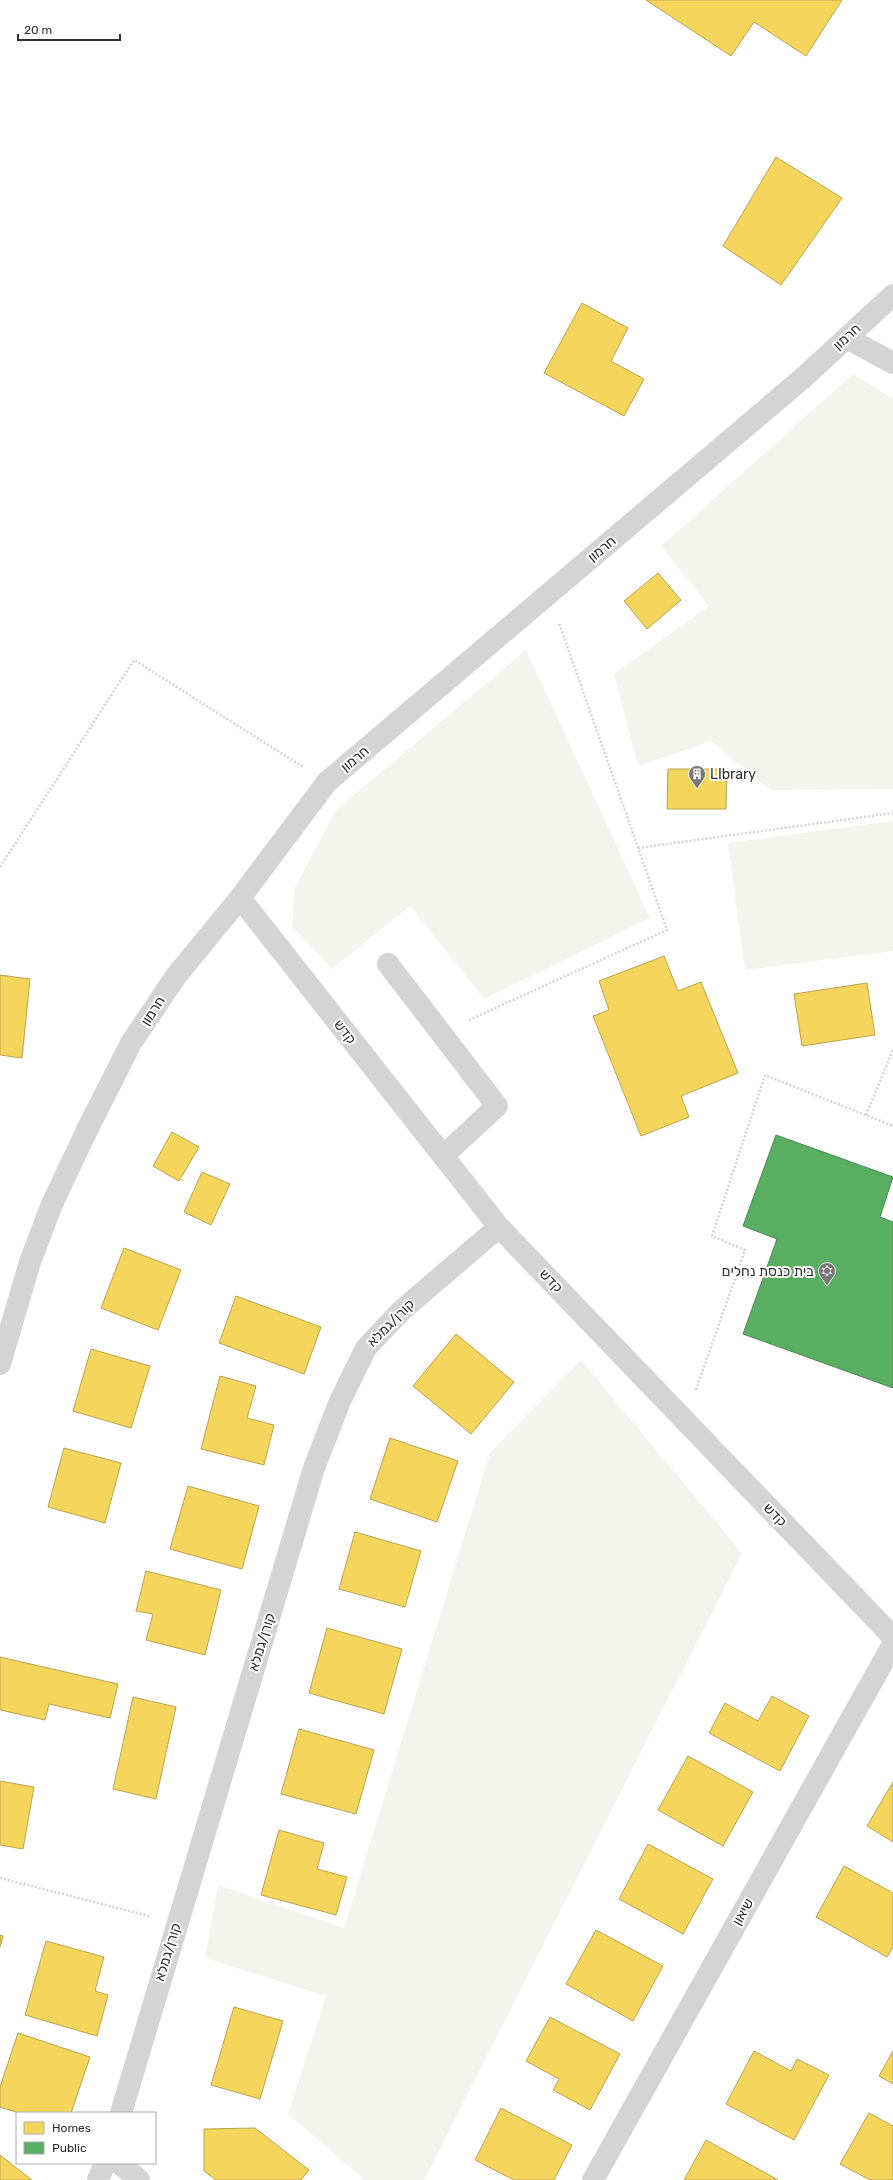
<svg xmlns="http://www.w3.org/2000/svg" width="893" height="2180" font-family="Rubik,'Noto Sans Hebrew',sans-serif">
  <rect width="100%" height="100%" fill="#fff"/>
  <path fill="#f2f4ed" d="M853,374l40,25v390l-123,1 -59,-49 -73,25 -24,-92 95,-68 -48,-60z
    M526,650l124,268 -166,81 -74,-93 -78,63 -40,-42 2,-38 42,-79z
    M893,821v130l-148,19 -17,-127z
    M581,1360l161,193 -318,627h-59l-77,-66 38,-118 -121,-38 13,-73 126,43 146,-475z"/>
  <path fill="#f6d55c" stroke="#baa34e" d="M646,0h196l-36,56 -52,-34 -23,34z
    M776,157l66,41 -61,87 -58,-39z
    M582,303l46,25 -17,33 33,18 -20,37 -80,-43z
    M658,573l23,27 -34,29 -23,-28z
    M668,769h59l-1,40h-59z
    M664,956l14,35 23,-9 37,91 -57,23 8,21 -48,19 -48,-120 16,-6 -10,-29z
    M0,975l30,4 -8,79 -22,-3z
    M867,983l8,52 -73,11 -8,-52z
    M172,1132l27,15 -20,34 -26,-15z
    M202,1172l28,12 -19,41 -27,-13z
    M124,1248l57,22 -23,60 -57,-22z
    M236,1296l85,31 -17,47 -85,-31z
    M456,1334l58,48 -43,52 -58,-48z
    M91,1349l59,17 -19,62 -58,-17z
    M220,1376l36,10 -9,32 27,7 -10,40 -63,-16z
    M390,1438l68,23 -21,61 -67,-23z
    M64,1448l57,15 -16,60 -57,-16z
    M188,1486l71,20 -17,63 -72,-20z
    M355,1532l66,19 -16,56 -66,-18z
    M146,1571l75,19 -16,65 -59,-15 7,-26 -17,-3z
    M327,1628l75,21 -18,65 -75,-21z
    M0,1657l118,27 -8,34 -61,-14 -4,16 -45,-10z
    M772,1696l37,20 -29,55 -71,-38 16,-30 33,18z
    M133,1697l43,10 -20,92 -43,-10z
    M299,1729l75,21 -18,64 -75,-20z
    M688,1756l65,36 -30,54 -65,-36z
    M0,1781l34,6 -11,62 -23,-4z
    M893,1782v60l-26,-16z
    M279,1830l45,13 -7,26 30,8 -11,38 -75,-20z
    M648,1844l65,35 -30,55 -64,-35z
    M844,1866l49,27v54l-6,10 -71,-40z
    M596,1930l67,36 -30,55 -67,-37z
    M0,1935l3,1 -3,11z
    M46,1941l58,16 -9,34 13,4 -11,41 -72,-21z
    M234,2007l49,14 -23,78 -49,-14z
    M550,2017l70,37 -30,56 -37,-20 6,-11 -33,-18z
    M18,2033l72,24 -19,56h-52l-19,-6v-20z
    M754,2051l37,20 6,-12 32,16 -35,65 -68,-36z
    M893,2051v33l-14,-8z
    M501,2108l71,37 -18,35h-40l-39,-20z
    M869,2113l24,13v54h-23l-30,-16z
    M255,2128l54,42 -8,10h-85l-12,-9v-42z
    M706,2140l72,40h-94z
    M0,2155l32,25h-32z"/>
  <path fill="#5aae61" stroke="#4d8852" d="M776,1135l117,42 -13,40 13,5v166l-150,-54 34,-95 -34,-13z"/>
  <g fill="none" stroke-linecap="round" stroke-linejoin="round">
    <path stroke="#d4d4d4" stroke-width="2.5" stroke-dasharray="2 2" stroke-linecap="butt" d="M638,848l255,-35
      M0,867l134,-207 169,107
      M469,1020l198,-90 -108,-307
      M866,1115l27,-65
      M696,1390l49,-140 -33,-14 53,-161 128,51
      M0,1878l149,38"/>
    <path stroke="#d4d4d4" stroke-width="22" d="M847,338l46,25
      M240,898l259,329 394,410
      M388,964l109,142 -54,50
      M0,1364l30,-102 22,-58 37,-78 42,-83 45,-67 64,-78 87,-116 476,-404 90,-83
      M121,2113l193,-645 26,-67 26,-53 35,-37 98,-84
      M119,2163l20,17
      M98,2180l7,-17
      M593,2180l300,-536"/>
  </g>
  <defs>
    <symbol id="building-pin" viewBox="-11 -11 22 30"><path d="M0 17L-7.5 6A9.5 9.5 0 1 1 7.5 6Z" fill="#787878" stroke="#fff"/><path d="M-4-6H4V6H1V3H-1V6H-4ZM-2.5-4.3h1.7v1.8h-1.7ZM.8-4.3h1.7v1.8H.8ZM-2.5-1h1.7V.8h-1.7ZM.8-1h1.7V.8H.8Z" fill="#fff"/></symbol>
    <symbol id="synagogue-pin" viewBox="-11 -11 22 30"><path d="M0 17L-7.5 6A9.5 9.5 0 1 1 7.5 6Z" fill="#787878" stroke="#fff"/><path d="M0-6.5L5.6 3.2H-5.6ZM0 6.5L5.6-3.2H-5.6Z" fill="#fff"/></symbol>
  </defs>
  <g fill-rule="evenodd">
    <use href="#building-pin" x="687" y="764" width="20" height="27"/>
    <use href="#synagogue-pin" x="817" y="1261" width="20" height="27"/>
  </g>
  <g text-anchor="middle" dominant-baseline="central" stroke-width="4" stroke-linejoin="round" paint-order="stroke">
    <g font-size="14" fill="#2f2f2f" stroke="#fff">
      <text transform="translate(847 337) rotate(-43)">חרמון</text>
      <text transform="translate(602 549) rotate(-40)">חרמון</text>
      <text transform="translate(355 759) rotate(-40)">חרמון</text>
      <text transform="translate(153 1011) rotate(-57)">חרמון</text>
      <text transform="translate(345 1032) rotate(52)">קדש</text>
      <text transform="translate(551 1281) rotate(46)">קדש</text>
      <text transform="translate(391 1323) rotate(-45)">קורן/גמלא</text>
      <text transform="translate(775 1515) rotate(46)">קדש</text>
      <text transform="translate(262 1642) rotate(-73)">קורן/גמלא</text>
      <text transform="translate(743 1912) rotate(-61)">שיאון</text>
      <text transform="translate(168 1952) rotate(-73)">קורן/גמלא</text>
    </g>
    <g font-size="14" fill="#2f2f2f" stroke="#fff" text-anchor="start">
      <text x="710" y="774">LIbrary</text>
      <text x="814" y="1271" text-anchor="end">בית כנסת נחלים</text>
    </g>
  </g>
  <rect x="16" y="2112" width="140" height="52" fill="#ffffff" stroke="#acacac"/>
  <rect x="24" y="2122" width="20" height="12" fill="#f6d55c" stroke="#acacac"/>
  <text x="52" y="2132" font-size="12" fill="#2f2f2f">Homes</text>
  <rect x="24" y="2142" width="20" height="12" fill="#5aae61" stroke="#acacac"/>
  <text x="52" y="2152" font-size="12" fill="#2f2f2f">Public</text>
  <path d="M18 34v6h102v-6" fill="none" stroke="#2f2f2f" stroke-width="2"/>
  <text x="24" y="34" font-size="12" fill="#2f2f2f" stroke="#ffffff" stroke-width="3" paint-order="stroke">20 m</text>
</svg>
